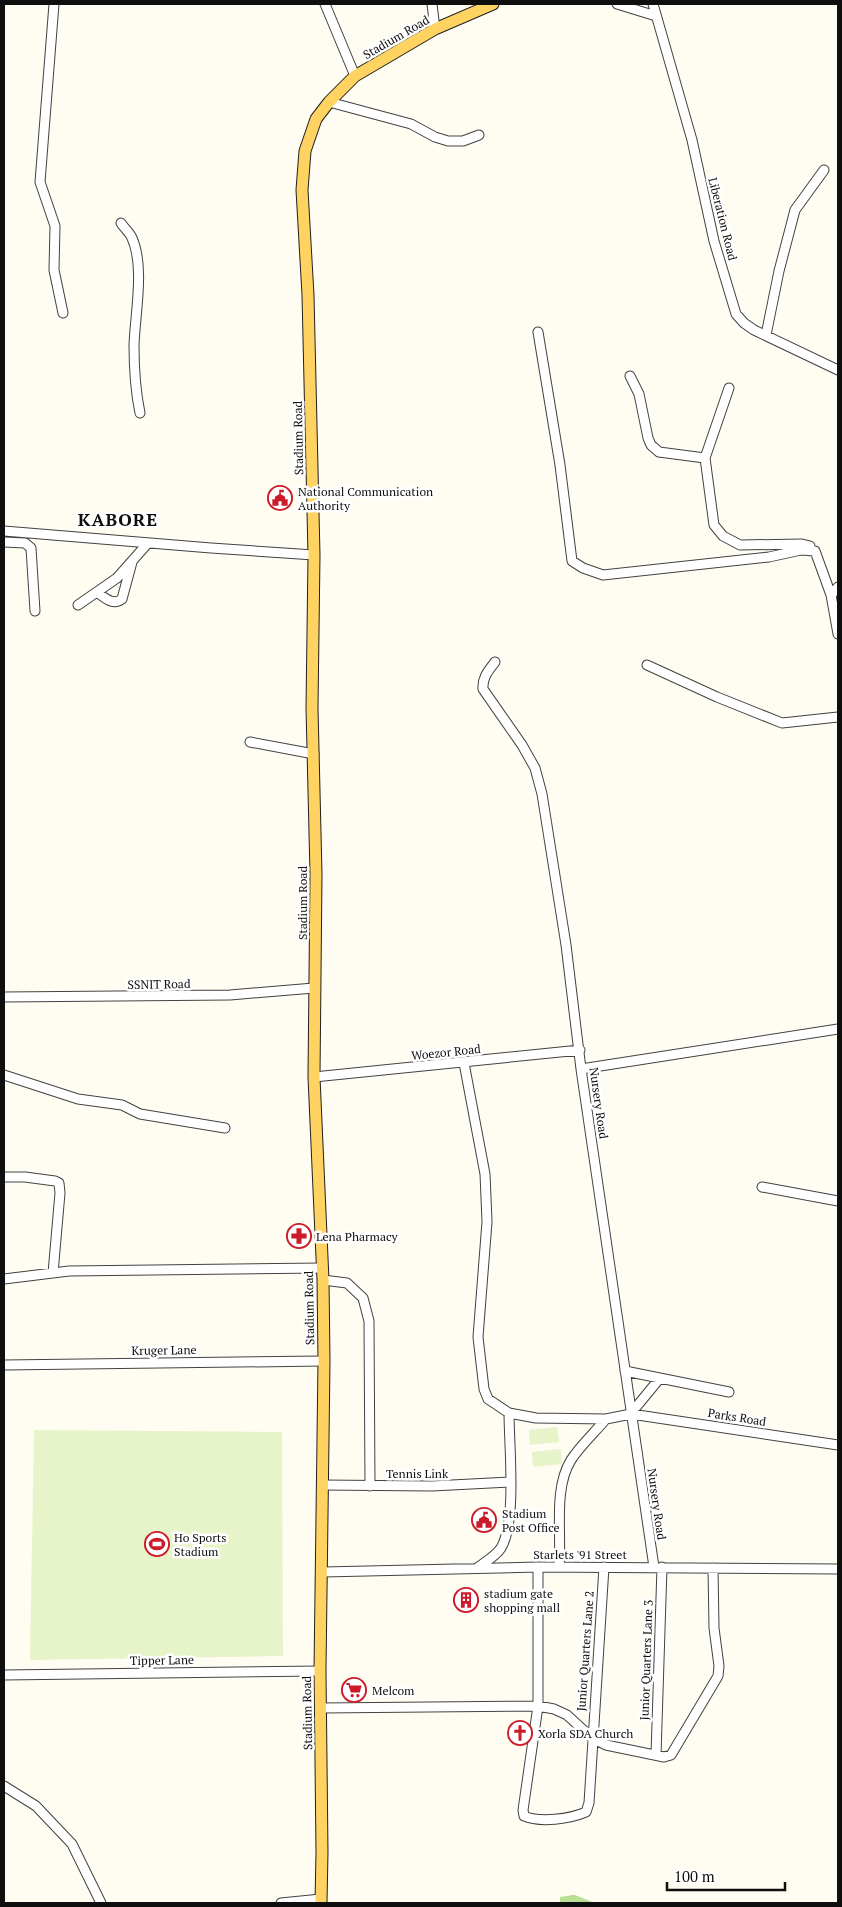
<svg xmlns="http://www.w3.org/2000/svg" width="842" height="1907" font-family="'PT Serif',serif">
  <defs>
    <pattern id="forest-firs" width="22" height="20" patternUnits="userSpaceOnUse" patternTransform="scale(1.25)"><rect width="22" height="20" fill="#b9e094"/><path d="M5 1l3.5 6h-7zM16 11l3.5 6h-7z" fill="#9ebf7e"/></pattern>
  </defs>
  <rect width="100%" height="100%" fill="#fffcf1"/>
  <path fill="url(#forest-firs)" d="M575,1895l20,8h1h-36v-6z"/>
  <path fill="#e7f4c9" d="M557,1427l2,15 -29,3 -1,-15z
    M34,1430l248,2 1,224 -253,4z
    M561,1449l1,15 -29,3 -1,-15z"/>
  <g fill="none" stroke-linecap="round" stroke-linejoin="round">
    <defs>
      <path id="minor" d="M54,4l-14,178 15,44 -1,44 9,43
        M325,4l30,72
        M432,4l3,25
        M617,4l39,12
        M653,4l39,136 22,101 22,73 8,9 10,7 84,40
        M329,102l82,22 24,13 13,4h15l16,-6
        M121,223c3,5 9,10 11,15 13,29 3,76 2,107 0,24 1,44 6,68
        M538,332l22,133 12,96 11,7 20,7 166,-18 32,-7 14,1 16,44
        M766,335l13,-64 16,-61 29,-40
        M630,376l9,18 9,44 3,7 8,7 46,6
        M729,388l-24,70 9,67 9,11 17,9 62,-1 8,2
        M4,531l207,17 103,7
        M4,542l21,1 6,5 4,63
        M838,587l-7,8 7,39
        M98,593c7,5 15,13 24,6l10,-37
        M78,605l39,-27 31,-35
        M495,662c-7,9 -13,16 -12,27l39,56 13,23 7,26 24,151 15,124 73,498
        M647,665l70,32 65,26 56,-6
        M250,742l64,12
        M4,997l226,-2 84,-7
        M464,1063l21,111 2,48 -9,115 6,52 4,10 21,14 27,5 70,1 25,-5 207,31
        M581,1069l257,-40
        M4,1075l74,24 44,6 18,9 85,14
        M314,1077l266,-27
        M4,1177h21l30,4 4,2 1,10 -7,80
        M762,1187l76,14
        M4,1279l65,-8 253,-3
        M323,1280l24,3 16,15 6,23 1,165
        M4,1365l320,-4
        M625,1371l104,21
        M631,1410l6,-4 23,-28
        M322,1485l110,1 79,-4
        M538,1567v139l-15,104 1,6c16,7 46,3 62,-4l3,-9 15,-236
        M559,1567c3,-33 -6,-78 12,-107 9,-14 24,-28 35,-41
        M477,1568c8,-6 19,-12 24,-20 16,-27 8,-102 8,-135
        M323,1572l215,-5 300,2
        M4,1675l316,-4
        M321,1708l217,-2 16,3 13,6 25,23 14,7 58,12 7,-2 47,-79 1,-10 -5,-38 -1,-60
        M656,1755l6,-188
        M4,1786l32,20 36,38 29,59
        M281,1903l40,-4"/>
      <path id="major" d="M321,1903l1,-51 -2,-181 4,-310 -1,-81 -9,-203 2,-203 -4,-166 2,-153 -6,-260 -6,-105 3,-39 11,-32 13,-17 26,-26 80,-47 58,-25"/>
    </defs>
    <use href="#minor" stroke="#424242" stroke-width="11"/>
    <use href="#major" stroke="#202020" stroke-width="13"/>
    <use href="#minor" stroke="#fff" stroke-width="9"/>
    <use href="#major" stroke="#ffd361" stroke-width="11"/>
  </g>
  <defs>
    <symbol id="civic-ring" viewBox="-11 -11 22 22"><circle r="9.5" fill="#fff" stroke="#cc1a29" stroke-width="1.5"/><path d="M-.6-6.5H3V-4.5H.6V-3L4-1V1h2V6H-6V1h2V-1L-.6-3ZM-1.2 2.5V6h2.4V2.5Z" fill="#cc1a29"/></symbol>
    <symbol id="pharmacy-ring" viewBox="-11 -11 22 22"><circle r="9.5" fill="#fff" stroke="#cc1a29" stroke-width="1.5"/><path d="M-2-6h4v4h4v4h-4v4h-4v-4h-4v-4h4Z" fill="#cc1a29"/></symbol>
    <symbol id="stadium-ring" viewBox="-11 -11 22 22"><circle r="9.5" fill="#fff" stroke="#cc1a29" stroke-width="1.5"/><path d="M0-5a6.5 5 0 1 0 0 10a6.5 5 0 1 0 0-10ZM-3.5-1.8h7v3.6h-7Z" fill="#cc1a29"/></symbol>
    <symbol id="building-ring" viewBox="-11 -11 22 22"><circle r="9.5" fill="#fff" stroke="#cc1a29" stroke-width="1.5"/><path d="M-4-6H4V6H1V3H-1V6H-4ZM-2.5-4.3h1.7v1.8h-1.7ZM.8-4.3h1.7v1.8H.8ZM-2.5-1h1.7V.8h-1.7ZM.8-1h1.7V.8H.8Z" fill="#cc1a29"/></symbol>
    <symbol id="supermarket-ring" viewBox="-11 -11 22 22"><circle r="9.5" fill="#fff" stroke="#cc1a29" stroke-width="1.5"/><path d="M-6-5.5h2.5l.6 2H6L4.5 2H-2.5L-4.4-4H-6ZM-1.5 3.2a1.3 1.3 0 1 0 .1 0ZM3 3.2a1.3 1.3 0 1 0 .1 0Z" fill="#cc1a29"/></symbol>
    <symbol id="church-ring" viewBox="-11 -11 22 22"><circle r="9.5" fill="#fff" stroke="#cc1a29" stroke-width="1.5"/><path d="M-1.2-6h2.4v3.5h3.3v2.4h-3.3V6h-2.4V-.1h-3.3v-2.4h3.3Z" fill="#cc1a29"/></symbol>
  </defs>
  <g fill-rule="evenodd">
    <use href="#civic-ring" x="266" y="484" width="28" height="28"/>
    <use href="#pharmacy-ring" x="285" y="1222" width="28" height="28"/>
    <use href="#civic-ring" x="470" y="1506" width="28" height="28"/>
    <use href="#stadium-ring" x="143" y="1530" width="28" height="28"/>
    <use href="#building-ring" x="452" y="1586" width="28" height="28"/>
    <use href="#supermarket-ring" x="340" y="1676" width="28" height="28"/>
    <use href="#church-ring" x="506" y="1719" width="28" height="28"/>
  </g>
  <g text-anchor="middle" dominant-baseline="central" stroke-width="5" stroke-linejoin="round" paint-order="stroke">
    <g font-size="12" fill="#0f0f0f" stroke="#fff">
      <text transform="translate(396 37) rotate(-30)">Stadium Road</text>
      <text transform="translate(723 219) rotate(76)">Liberation Road</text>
      <text transform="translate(298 438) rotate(-91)">Stadium Road</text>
      <text transform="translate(302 903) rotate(-90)">Stadium Road</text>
      <text transform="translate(159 984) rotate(-1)">SSNIT Road</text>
      <text transform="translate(446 1052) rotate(-6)">Woezor Road</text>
      <text transform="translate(599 1103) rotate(82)">Nursery Road</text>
      <text transform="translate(309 1308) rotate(-91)">Stadium Road</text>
      <text transform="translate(164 1350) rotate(-1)">Kruger Lane</text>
      <text transform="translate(737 1417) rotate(9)">Parks Road</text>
      <text x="417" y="1473">Tennis Link</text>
      <text transform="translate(657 1504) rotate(82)">Nursery Road</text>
      <text x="580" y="1554">Starlets '91 Street</text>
      <text transform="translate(585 1651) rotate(-86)">Junior Quarters Lane 2</text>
      <text transform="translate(162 1660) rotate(-1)">Tipper Lane</text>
      <text transform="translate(646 1660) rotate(-88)">Junior Quarters Lane 3</text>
      <text transform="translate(307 1713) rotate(-91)">Stadium Road</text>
    </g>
    <g font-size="12" fill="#0f0f0f" stroke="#fff" text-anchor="start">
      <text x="298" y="491">National Communication<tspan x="298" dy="14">Authority</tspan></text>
      <text x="316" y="1236">Lena Pharmacy</text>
      <text x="502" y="1513">Stadium<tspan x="502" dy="14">Post Office</tspan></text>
      <text x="174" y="1537">Ho Sports<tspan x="174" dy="14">Stadium</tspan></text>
      <text x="484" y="1593">stadium gate<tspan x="484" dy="14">shopping mall</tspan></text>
      <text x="372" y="1690">Melcom</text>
      <text x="538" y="1733">Xorla SDA Church</text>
    </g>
    <g font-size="18" font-weight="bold" letter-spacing="1" fill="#0f0f0f" stroke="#fff">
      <text x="118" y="519">KABORE</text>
    </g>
  </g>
  <rect width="842" height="1907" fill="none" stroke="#0f0f0f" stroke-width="10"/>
  <path d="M667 1882v8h118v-8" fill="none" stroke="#0f0f0f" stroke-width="2.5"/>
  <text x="674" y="1882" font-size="15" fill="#0f0f0f" stroke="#ffffff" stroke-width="4" paint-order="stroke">100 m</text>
</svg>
